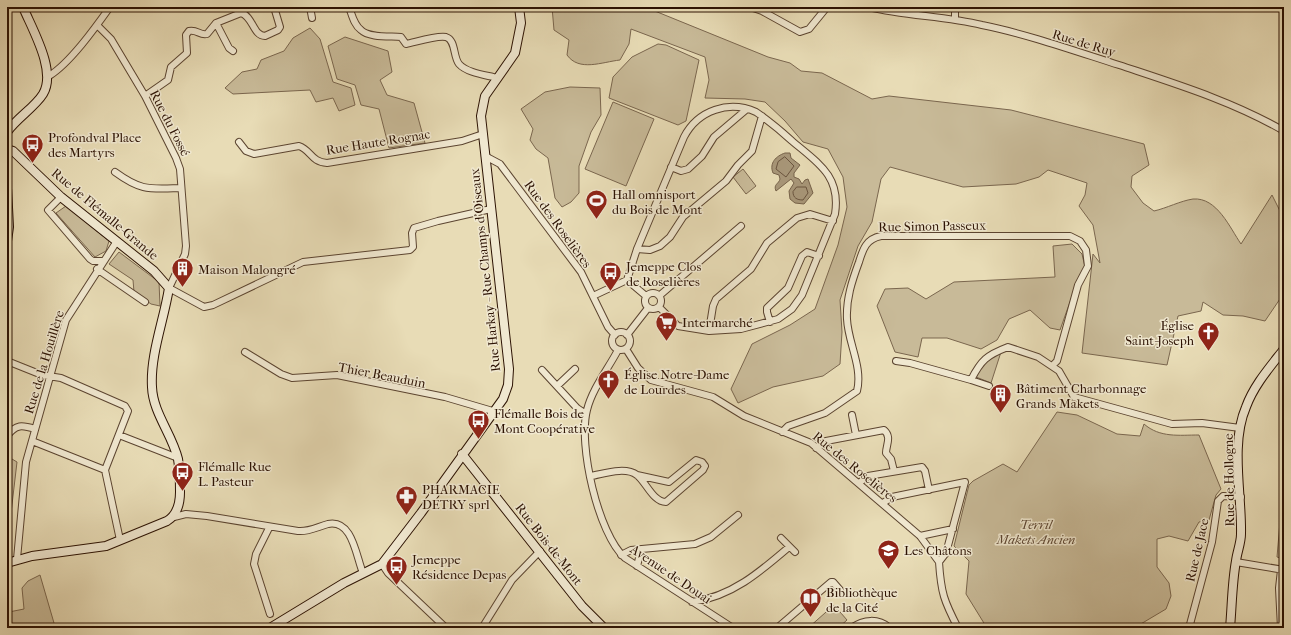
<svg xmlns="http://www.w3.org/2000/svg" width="1291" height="635" font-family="'IM FELL French Canon',serif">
  <rect width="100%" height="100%" fill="#e8dcb6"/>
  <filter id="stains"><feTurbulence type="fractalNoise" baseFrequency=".005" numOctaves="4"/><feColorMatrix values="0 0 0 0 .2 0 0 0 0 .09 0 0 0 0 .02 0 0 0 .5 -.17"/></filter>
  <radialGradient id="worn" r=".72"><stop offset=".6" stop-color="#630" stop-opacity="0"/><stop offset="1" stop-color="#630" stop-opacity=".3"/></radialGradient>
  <path fill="#c8ba98" stroke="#7a664e" d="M552,7h93l123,50 22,6 11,8 21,2 50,26 17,-3 122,14 133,34 5,21 -17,11 -1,11 12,16 11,8c13,-3 26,-10 39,-12 24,-2 37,29 48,45l31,-49 12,24v74l-19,28 -22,-5 -20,-1 -20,-13 -2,9 -23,5 -11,49 -85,-12 11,-99 7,9 -7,-38 -14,-19 6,-11 2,-12 -39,-13 -9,7 -23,7 -53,3 -73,-20 -9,12 -9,43 -14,24 -18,54 2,32 -2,32 -17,12 -50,11 -35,16 -7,-14 21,-45 38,-19 25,-16 23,-64 9,-38 -4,-30 -15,-28 -25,-7 -18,-21 -20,-19 -20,-3 -40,-1 4,-18 -4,-23 -74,-28 -2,15 -9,16c-18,2 -41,12 -53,-5l2,-15 -15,-10z
    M310,28l10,11 13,43 18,6 4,17 -16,6 -6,-13 -17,4 -6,-12 -77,4 -8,-6 17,-16 15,-3 4,-9 23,-9 9,-13z
    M345,37l43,14 4,21 -12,8 7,15 27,8 11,40 -36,5 -10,-39 -18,-4 -6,-20 -18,-6 -9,-33z
    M658,44l8,1 33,15 -13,61 -8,4 -69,-27 4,-21 19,-20z
    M570,87l30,1 1,27 -10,17 -12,34v27l-8,9 -9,5 -7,-9 -7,-40 -12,-9 -6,-9 3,-11 -12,-20 24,-17z
    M613,102l41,17 -28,67 -41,-17z
    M743,169l13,17 -10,8 -13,-17z
    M66,206l43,35 -3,10 -11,6 -39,-44z
    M1072,244l10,10 3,13 -9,18 -16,45 -10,-2 -20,-18 -21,9 -12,21 -16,9 -34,-11h-25l-4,19 -23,-5 -18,-46 8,-17 23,-1 18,11 28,-17 101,-5 -2,-31z
    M119,252l40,30 1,24 -9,-2 -17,-12 -1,-12 -24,-16z
    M1001,352l-10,31 -15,-6c5,-13 14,-18 25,-25z
    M1057,412l20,3 40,19 23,2 4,-12c16,14 35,11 55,11l22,54 -5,6 -7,25 -10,2 -11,19 -19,-5 -12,3v28l12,16 2,13 -5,13 -32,19h-147l-21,-34 3,-33 -15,-15 15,-61 4,-4 30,-17 14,8z
    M7,456l10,6 -10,85z
    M1284,475v84l-7,-2z
    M40,575l14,48 3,5h-48v-16l15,-3 -2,-21 6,-7z
    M834,605l13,15 -9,8h-30z"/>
  <path fill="#a89779" stroke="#76624a" d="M785,153h5l1,5 9,7 -6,8v4l5,2 3,5 3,-4 3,-1 5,14 -9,11 -9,-1 -5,-4 -1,-8 5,-8 -3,-4 -15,12c-3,-7 3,-7 4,-12l-1,-4 -6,-2c-4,-10 3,-17 12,-20z"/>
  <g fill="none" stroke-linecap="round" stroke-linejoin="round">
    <path stroke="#6a543e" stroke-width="1" d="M785,157l9,9 -8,11 -10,-8 2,-7z
      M797,187h9l2,6 -5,7c-6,0 -10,-2 -10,-8z"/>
    <defs>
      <path id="street" d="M310,7l2,11
        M346,7h3c3,8 5,18 12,23 8,8 29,6 40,7l5,7c10,-2 31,-9 40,-7 10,3 7,20 13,27 8,9 27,11 38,14
        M679,7h2
        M750,7l12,4 38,21 9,-3 18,-22
        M869,7c37,9 76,9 113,18 45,9 93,26 137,40 57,19 113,36 165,66
        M955,20v-13
        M216,23l13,25 4,3
        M97,25l14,14 34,57 31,62 4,11 6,77 -1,8 -16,34 35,19 9,-2 90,-43 107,-12 3,-3 -1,-14 2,-5 24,-7 53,-12
        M49,76c21,-13 46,-48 61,-69
        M145,96l23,-16 3,-13 16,-14 -1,-18 3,-4c8,-2 11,5 18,3l9,-11 25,-10c12,3 12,23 24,23l13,-6 2,-3 -6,-20
        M239,142l7,9 8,3 45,-8c12,4 12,16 28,17l135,-22 21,-7
        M485,156l15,8 81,108 27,55 7,8
        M671,167l10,4 7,-2 14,-13 12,-19 33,-28
        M115,172c26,19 34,17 65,16
        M61,197l-13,13 42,49 3,2h9
        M637,249l13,1 10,-4 10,-9 13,-20 43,-36 12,-16 14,-14 10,-35
        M97,269l48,33
        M627,280l10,-31 47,-112c14,-27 45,-37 72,-25 13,9 25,19 36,29 26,22 49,35 43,73l-33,81 -10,14 -14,10 -37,10 -32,2 -31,-5 -19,-19
        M645 301a8 8 0 1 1 16 0a8 8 0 1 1-16 0Z
        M593,296l34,-16 19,16
        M659,296l82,-70
        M770,322l-3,-10v-4l21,-20 14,-32 5,-4 12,4
        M709,331l4,-25 3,-7 35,-30 16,-26 30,-25 13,-4 23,7
        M612 341a9 9 0 1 1 18 0a9 9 0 1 1-18 0Z
        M627,335l21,-27
        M626,349l12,19 13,12 62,17 31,19 67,27 109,93 19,26
        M618,350c-10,19 -26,39 -31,60 -9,35 11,124 38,148l108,70
        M245,352l36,22 11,4 45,-3 108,22 51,15
        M7,361l35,14 19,3 64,28 3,5 -23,59
        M896,361l14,2 61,17c10,-20 16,-25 37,-33l30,10 21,14 15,26 98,27 30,-1 38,5
        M542,370l35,38 9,6
        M971,380l18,6
        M557,386l18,-17
        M852,415l4,20
        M782,432l6,-6 37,-13 32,-22c6,-24 -9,-48 -10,-72 -1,-20 5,-38 12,-57 4,-13 7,-23 22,-26h189l10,5 6,9 2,16 -10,19 -21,76 -5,5
        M119,435l59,23
        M7,436c9,-12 15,-11 28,-7
        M32,441l73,29
        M816,448l10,-7 58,-11c8,7 2,15 2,23l5,6 3,12
        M105,470l15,70
        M591,476c12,-2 34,-10 46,-1 9,7 16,27 29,27l37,-32 2,-4 -3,-4 -6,-2 -27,22 -32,-7
        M859,483l9,-7 54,-9 3,4 4,19
        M883,503l9,-6 73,-15 -19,71 -7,9
        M174,517l12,-3 21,2 91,15c11,1 19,-4 30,-7 25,-5 28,33 35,49
        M269,528l-13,26 -2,10 16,50
        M920,536l33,-7
        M781,538l14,14
        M621,555l10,-5 64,-6 16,-7 27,-22
        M17,559l9,-97 40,-142 51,-79
        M939,562c2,31 5,39 19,66
        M1236,562l48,8
        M382,564l6,9 58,55
        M637,566l4,-16
        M1281,570l-2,18 2,40
        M692,602c39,-5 68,-30 97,-55
        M482,628l30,-48 28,-29
        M777,628l54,-46h2l7,8
        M851,628c13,-9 27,-10 39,0
        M1189,628l23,-86 6,-41 5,-5 18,1"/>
      <path id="secondary" d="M7,132c10,-14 28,-25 36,-38 14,-23 -11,-65 -20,-87
        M7,149l6,2 48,46 93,74 15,17c-5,32 -19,67 -17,99 1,26 20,47 26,72 2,11 2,22 2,33 0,12 -3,23 -13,29l-61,25 -74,10 -25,7
        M7,188l2,39 -2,14
        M462,454l120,152 22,22
        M270,628l74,-45 38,-19 39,-51 82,-114 5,-14 1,-16 -28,-253 4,-20 30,-43 6,-30 -2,-16
        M1230,628c2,-22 2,-45 6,-67 1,-9 5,-18 5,-27 1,-39 -11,-90 5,-127 8,-22 24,-40 38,-58"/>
    </defs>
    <use href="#street" stroke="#5b4430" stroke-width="8"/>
    <use href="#secondary" stroke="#2c1203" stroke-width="10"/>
    <use href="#street" stroke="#f0e8d0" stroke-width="6"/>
    <use href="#secondary" stroke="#f0e8d0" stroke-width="8"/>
  </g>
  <defs>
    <symbol id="bus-pin" viewBox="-11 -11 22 30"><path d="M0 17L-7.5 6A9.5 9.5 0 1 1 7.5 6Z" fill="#8f2418" stroke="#f0e8d0"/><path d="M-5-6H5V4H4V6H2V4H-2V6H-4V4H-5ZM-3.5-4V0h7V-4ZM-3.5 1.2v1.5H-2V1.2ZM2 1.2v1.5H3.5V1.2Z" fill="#fff"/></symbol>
    <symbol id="stadium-pin" viewBox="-11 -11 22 30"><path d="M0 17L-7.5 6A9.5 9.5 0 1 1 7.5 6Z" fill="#8f2418" stroke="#f0e8d0"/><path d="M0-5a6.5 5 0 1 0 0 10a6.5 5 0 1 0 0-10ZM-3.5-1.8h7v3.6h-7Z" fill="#fff"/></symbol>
    <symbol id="building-pin" viewBox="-11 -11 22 30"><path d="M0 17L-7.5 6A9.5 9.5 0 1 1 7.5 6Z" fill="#8f2418" stroke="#f0e8d0"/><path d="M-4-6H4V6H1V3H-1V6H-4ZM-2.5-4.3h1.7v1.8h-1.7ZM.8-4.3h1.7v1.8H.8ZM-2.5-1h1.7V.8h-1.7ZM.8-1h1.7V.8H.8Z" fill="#fff"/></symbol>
    <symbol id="supermarket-pin" viewBox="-11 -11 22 30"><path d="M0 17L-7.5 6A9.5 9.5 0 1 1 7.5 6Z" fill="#8f2418" stroke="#f0e8d0"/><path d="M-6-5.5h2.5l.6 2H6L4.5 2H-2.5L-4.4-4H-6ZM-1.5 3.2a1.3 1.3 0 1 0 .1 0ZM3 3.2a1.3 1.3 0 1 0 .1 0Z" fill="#fff"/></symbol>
    <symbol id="church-pin" viewBox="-11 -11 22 30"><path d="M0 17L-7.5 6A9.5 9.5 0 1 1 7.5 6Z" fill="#8f2418" stroke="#f0e8d0"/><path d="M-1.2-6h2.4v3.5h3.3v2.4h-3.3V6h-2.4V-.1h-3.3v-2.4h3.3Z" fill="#fff"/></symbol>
    <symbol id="pharmacy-pin" viewBox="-11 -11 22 30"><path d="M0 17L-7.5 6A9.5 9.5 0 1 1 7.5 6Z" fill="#8f2418" stroke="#f0e8d0"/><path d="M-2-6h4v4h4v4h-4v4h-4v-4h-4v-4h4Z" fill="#fff"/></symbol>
    <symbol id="school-pin" viewBox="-11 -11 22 30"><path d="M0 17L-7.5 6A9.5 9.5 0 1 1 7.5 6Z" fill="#8f2418" stroke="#f0e8d0"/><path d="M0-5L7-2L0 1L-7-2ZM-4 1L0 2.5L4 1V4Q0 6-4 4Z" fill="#fff"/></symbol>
    <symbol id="library-pin" viewBox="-11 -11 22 30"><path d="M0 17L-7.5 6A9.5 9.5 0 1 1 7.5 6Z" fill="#8f2418" stroke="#f0e8d0"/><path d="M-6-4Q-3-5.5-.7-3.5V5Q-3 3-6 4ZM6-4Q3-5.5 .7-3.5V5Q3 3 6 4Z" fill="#fff"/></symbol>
  </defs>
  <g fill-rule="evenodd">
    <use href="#bus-pin" x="20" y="132" width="25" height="34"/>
    <use href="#stadium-pin" x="584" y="188" width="25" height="34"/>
    <use href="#building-pin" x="170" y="256" width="25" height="34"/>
    <use href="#bus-pin" x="598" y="260" width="25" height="34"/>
    <use href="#supermarket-pin" x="654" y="310" width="25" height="34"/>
    <use href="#church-pin" x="1196" y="320" width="25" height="34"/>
    <use href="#church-pin" x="596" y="368" width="25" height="34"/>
    <use href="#building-pin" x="988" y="382" width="25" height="34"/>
    <use href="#bus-pin" x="466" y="408" width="25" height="34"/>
    <use href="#bus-pin" x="170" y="460" width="25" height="34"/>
    <use href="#pharmacy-pin" x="394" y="484" width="25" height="34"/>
    <use href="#school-pin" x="876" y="538" width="25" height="34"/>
    <use href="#bus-pin" x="384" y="554" width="25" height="34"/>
    <use href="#library-pin" x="798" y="586" width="25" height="34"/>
  </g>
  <g text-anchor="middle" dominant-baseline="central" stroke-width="3" stroke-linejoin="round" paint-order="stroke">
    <g font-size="13" fill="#2c1203" stroke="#f0e8d0">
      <text transform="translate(1084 43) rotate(17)">Rue de Ruy</text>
      <text transform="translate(170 123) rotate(63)">Rue du Fossé</text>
      <text transform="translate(378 142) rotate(-9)">Rue Haute Rognac</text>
      <text transform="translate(105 214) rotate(40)">Rue de Flémalle-Grande</text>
      <text transform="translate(558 224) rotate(54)">Rue des Roselières</text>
      <text transform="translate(932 226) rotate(-1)">Rue Simon Passeux</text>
      <text transform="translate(485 270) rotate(-96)">Rue Harkay - Rue Champs d'Oiseaux</text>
      <text transform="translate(44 362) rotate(-73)">Rue de la Houillère</text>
      <text transform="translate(382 375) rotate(11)">Thier Beauduin</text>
      <text transform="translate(855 467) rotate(39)">Rue des Roselières</text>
      <text transform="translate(1229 480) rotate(-91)">Rue de Hollogne</text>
      <text transform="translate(549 544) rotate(52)">Rue Bois-de-Mont</text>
      <text transform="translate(1197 550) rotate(-77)">Rue de Jace</text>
      <text transform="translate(671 574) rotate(34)">Avenue de Douai</text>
    </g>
    <g font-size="13" fill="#2c1203" stroke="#f0e8d0" text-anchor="start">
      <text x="48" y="137">Profondval Place<tspan x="48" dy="15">des Martyrs</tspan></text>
      <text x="612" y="194">Hall omnisport<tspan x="612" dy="15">du Bois de Mont</tspan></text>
      <text x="626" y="266">Jemeppe Clos<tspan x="626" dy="15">de Roselières</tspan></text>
      <text x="198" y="269">Maison Malongré</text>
      <text x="682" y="322">Intermarché</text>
      <text x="1194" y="325" text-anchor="end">Église<tspan x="1194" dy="15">Saint-Joseph</tspan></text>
      <text x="624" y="374">Église Notre-Dame<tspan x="624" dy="15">de Lourdes</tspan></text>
      <text x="1016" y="388">Bâtiment Charbonnage<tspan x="1016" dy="15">Grands Makets</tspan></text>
      <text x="494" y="413">Flémalle Bois de<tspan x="494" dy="15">Mont Coopérative</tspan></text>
      <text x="198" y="466">Flémalle Rue<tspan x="198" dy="15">L. Pasteur</tspan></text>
      <text x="422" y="489">PHARMACIE<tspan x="422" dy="15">DETRY sprl</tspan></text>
      <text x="904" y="550">Les Châtons</text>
      <text x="412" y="559">Jemeppe<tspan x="412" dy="15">Résidence Depas</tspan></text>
      <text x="826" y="592">Bibliothèque<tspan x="826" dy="15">de la Cité</tspan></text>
    </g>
    <g font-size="13" font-style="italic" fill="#5b4430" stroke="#f0e8d0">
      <text x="1036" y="524">Terril<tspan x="1036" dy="15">Makets Ancien</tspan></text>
    </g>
  </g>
  <rect width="1291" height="635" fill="none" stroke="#e8dcb6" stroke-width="24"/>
  <rect x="8" y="8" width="1275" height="619" fill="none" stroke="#2c1203" stroke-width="2"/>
  <rect x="12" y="12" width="1267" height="611" fill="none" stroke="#2c1203"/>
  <rect width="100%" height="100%" filter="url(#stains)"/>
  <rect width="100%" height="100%" fill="url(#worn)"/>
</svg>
